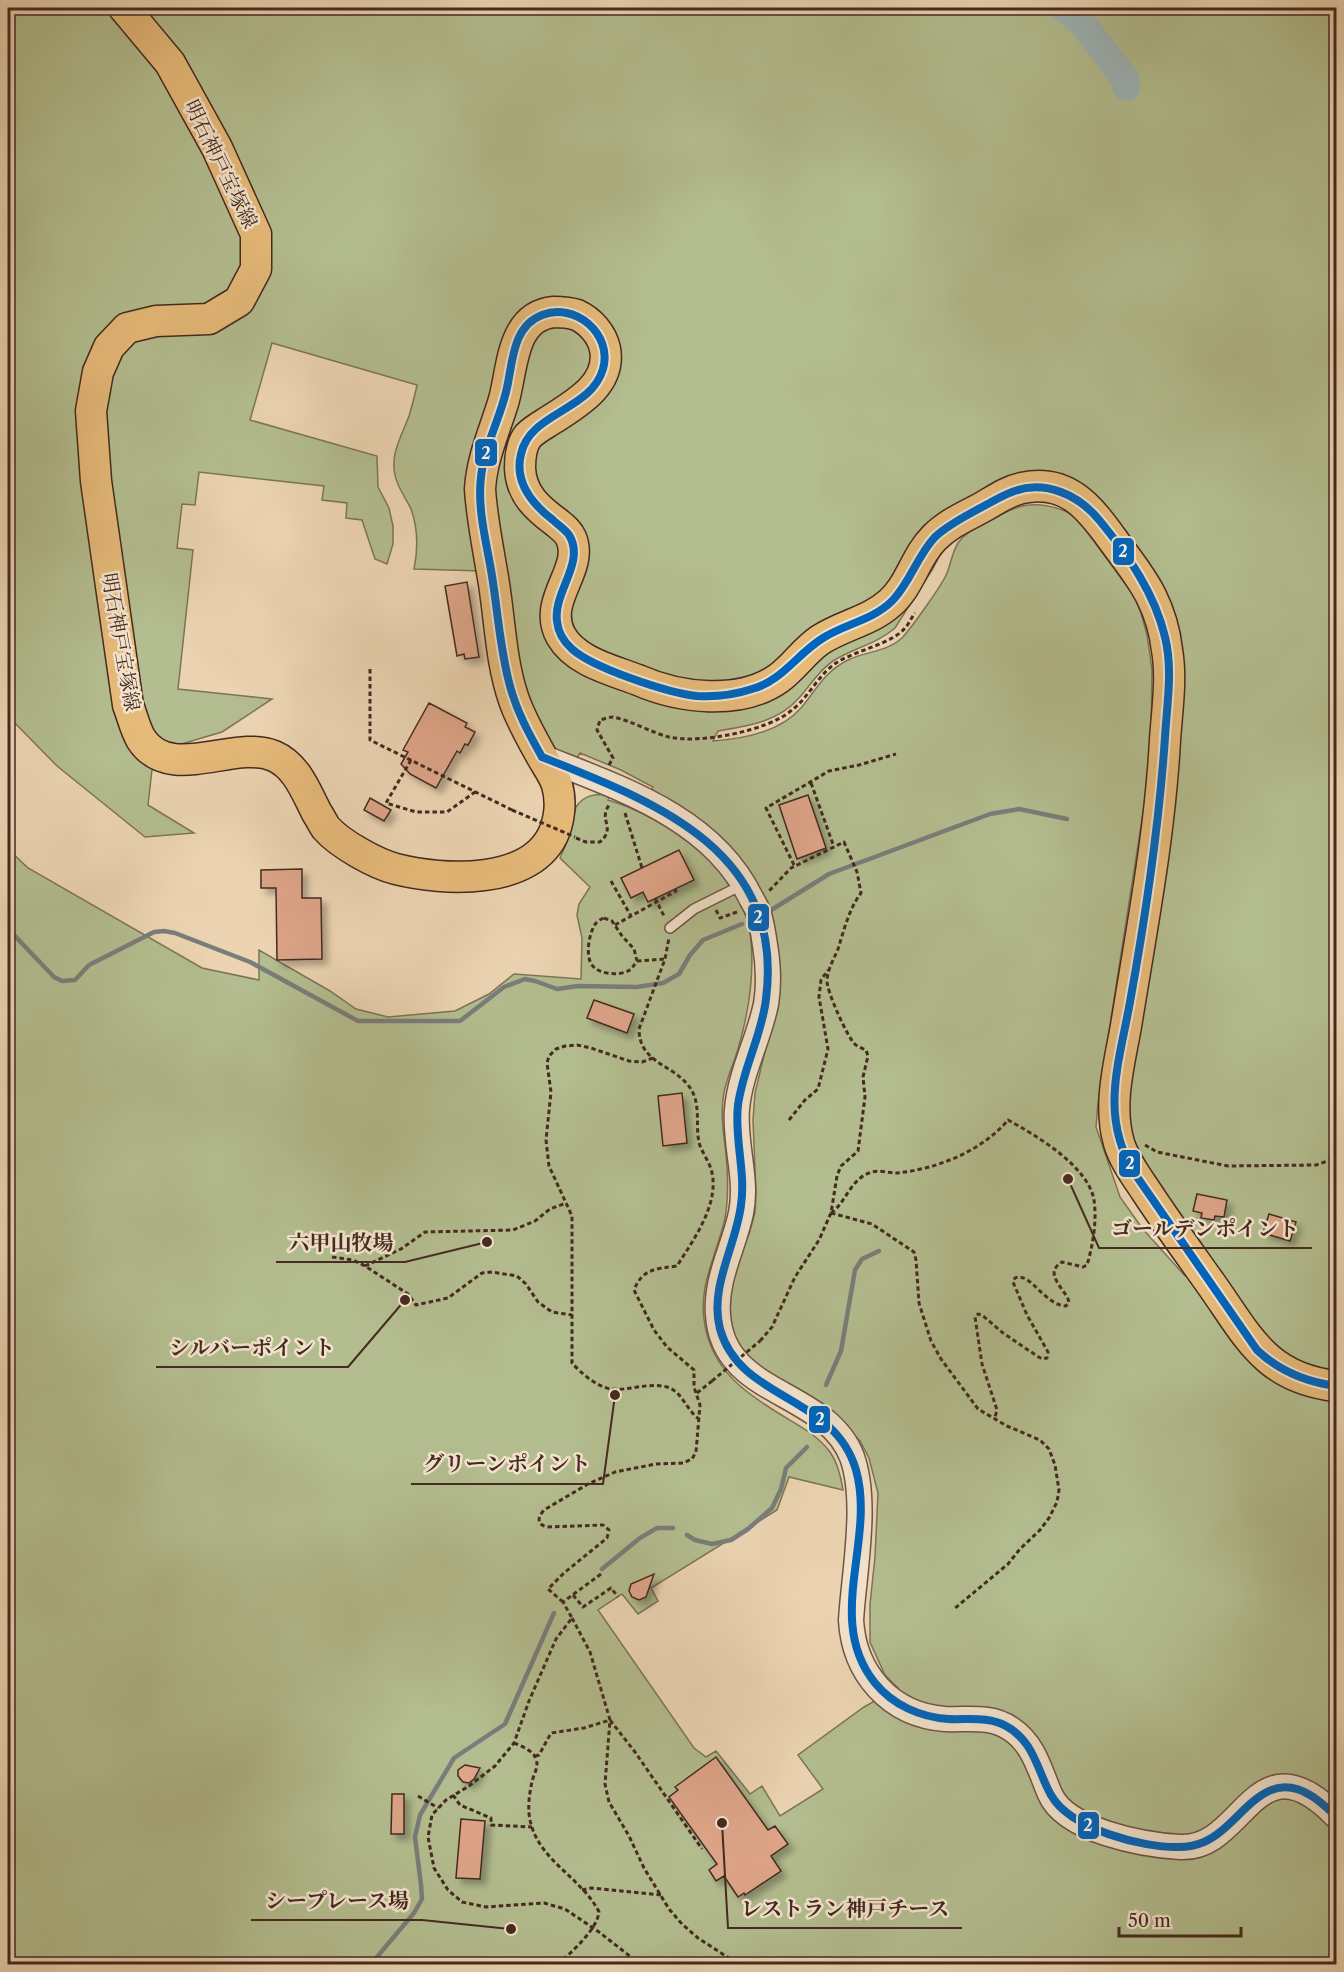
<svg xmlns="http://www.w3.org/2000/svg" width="1344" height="1972" font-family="'Libre Caslon Text','Noto Serif JP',serif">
  <defs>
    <filter id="shadow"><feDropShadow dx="5.5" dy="5.5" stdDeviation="3" flood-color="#0004"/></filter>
  </defs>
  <rect width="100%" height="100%" fill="#ecd4b2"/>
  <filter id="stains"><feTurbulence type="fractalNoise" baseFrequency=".00333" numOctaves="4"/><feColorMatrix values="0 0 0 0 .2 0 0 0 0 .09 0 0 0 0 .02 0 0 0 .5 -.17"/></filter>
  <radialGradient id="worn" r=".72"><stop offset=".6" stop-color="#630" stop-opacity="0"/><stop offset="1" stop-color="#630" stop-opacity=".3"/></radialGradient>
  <path fill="#b3bd8f" stroke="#7c7458" stroke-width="1.5" fill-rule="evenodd" d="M8,8h1328v1956h-1328v-1115l20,19 174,100 57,12v-30l71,41 26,18 32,8 67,-6 34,-17 25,-20 67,5 1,-41 -5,-23 2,-11 11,-17 -30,-29 6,-14 10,-37c8,-13 21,-13 35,-13l-3,6c60,18 99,56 143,98l11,-6 -27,-40 -29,-25 -56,-34 3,-6 -32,-17 -41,-17 -3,5 -24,-9 -13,-14 -58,-164 -68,-2c4,-20 4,-41 -3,-60 -5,-11 -14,-22 -16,-34 -5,-21 7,-40 14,-59 3,-10 6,-21 8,-31l-145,-42 -22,77 127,36 1,31 11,21 4,18v18l-6,20 -12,-5 -13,-39 -16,-2 1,-15 -25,-3 2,-14 -125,-14 -4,33 -13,-1 -5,44 16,2 -15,139 94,10 -50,33 -68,20 -6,53 46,28 -49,4 -88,-71 -49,-50zM1056,481l123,168 -54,483 81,140 -21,4 -43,-48 -22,-31 -24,-70 2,-25 47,-302 6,-62 1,-68 -5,-35 -8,-29 -8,-14 -54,-74c-16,-12 -43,-17 -61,-10 -10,3 -20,10 -29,14 -11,6 -22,11 -29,21 -6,10 -7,20 -11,30 -4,11 -36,55 -44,64 -15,15 -37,14 -55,23 -24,12 -31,29 -47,48 -21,24 -57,31 -88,33l5,-10c30,-5 60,-9 81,-33 11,-12 20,-28 34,-37 20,-13 44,-17 62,-33l37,-58 18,-34zM747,915l28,84 -2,19 -18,75 -2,27 3,74 -1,19 -6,21 -20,45 -2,33 4,17 9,19 14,19 78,44 28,30 9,17 9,35 -3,64 -5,47v38l15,33 13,13 -34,19 -66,48 25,34 -43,27 -18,-30 -12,8 -34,-43 -10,6 -12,-9 -96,-138 24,-16 16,20 20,-13 -7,-13 126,-78 12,-33 54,13c-2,-13 -5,-27 -13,-38 -11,-15 -27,-24 -42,-33 -42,-25 -78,-49 -84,-100 -5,-36 14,-67 21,-101 3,-16 3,-33 2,-50 -1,-26 -8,-48 -3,-76 3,-15 10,-29 14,-43 13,-44 19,-89 9,-134z"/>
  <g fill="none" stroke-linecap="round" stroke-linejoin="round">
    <path stroke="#7a7d7b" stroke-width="4.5" d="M768,912l61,-38 161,-60 29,-5 48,10
      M8,933l6,2 40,42 8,4 13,-1 14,-15 65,-33 10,-1 11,2 75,29 108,59h102l44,-34 21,-8 10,2 22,8 21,-3 59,1 26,-4 16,-9 11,-19 13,-15 39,-16
      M826,1385l15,-34 14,-81 7,-11 17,-8
      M687,1535l8,5 17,4 19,-4 17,-11 24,-21 9,-19 5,-21 21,-21
      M602,1569l38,-31 17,-10h16
      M371,1964l43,-51 8,-14 -1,-14 -6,-48 5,-22 34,-57 51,-34 49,-111"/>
    <path stroke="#9db5b7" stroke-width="28" d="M1063,8l17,12 46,60v7"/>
  </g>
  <path fill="#dda488" stroke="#452a20" stroke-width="1.5" filter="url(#shadow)" d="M467,582l12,75 -14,2 -1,-5 -7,2 -12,-70z
    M429,703l38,20 -2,4 10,5 -7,13 -3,-1 -5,9 -3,-2 -21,37 -26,-14 -9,-10 7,-12 -5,-2z
    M808,795l18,53 -29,11 -18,-54z
    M370,798l21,12 -7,11 -20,-11z
    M679,850l15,30 -46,22 -5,-10 -12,6 -10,-20z
    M302,869v29h19l1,61 -45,1 -1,-72h-15v-18z
    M594,1000l40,14 -7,19 -40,-15z
    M682,1093l5,50 -24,3 -5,-50z
    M1197,1194l30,6 -3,17 -9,-1 -1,4 -13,-2 1,-5 -9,-2z
    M1269,1214l27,8 -6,19 -27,-8z
    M654,1574l-8,23 -7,3 -7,-3 -3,-6 2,-7z
    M716,1757l52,73 7,-4 13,18 -17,12 10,15 -36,24 -1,-2 -6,4 -14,-21 -8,5 -7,-11 8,-6 -48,-67 9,-7 -3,-3z
    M465,1765l15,3 -6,11 -5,4 -6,-1 -5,-6v-6z
    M392,1794h12v40h-13z
    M461,1819l24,2 -5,58 -24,-1z"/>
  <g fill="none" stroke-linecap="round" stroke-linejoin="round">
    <defs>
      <path id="service" d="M670,928l24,-19 48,-24"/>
      <path id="tertiary" d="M542,757c77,31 170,60 209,141
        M757,909c5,12 6,24 8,36 3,18 4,41 1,59 -7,35 -26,69 -29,105 -3,35 11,69 4,104 -7,34 -26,66 -23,102 5,82 108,74 134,142 16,44 2,116 -1,163 3,53 39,95 94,99 23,1 46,-4 66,10 23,15 29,42 39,65 16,37 94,51 130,53 65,4 74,-114 156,-31"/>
      <path id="primary" d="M124,8l46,55 47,85 39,86v35l-17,32 -30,18 -53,2 -29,7 -18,19 -11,25 -7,39 5,70 32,224c4,10 7,24 13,34 29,45 93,0 133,17 23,10 32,36 43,57 3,4 6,11 9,15 14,16 50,36 70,41 47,12 138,17 159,-39 5,-14 6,-31 2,-45 -3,-10 -10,-19 -15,-28 -10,-18 -21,-37 -28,-57 -13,-37 -14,-78 -20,-116 -5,-32 -12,-63 -14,-95 2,-31 14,-57 23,-86 10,-32 7,-87 51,-91 7,0 17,1 23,3 13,6 25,19 28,34 7,37 -33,57 -59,74 -5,3 -14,9 -18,13 -7,9 -8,21 -8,32 1,26 17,40 36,54 6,5 12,9 15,16 14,32 -30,62 -10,98 15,26 51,34 77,44 41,18 102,26 141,-2 15,-11 26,-28 41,-38 23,-15 50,-19 70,-37 20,-17 25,-46 44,-65 14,-14 30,-21 47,-30 13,-7 26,-17 41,-20 45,-10 68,20 91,52 13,18 28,36 38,56 8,16 14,36 16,54 5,29 0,60 -2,90 -5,94 -23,187 -38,280 -6,38 -20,83 -8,123 5,17 17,33 27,48 21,32 43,62 65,93 37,52 54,94 125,102"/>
    </defs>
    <use href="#service" stroke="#6f5444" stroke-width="12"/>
    <use href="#tertiary" stroke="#6f5444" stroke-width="27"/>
    <use href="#primary" stroke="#452a20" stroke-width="33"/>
    <path stroke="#452a20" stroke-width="3" stroke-dasharray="4.5 3" stroke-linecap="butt" d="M370,669v71l142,70
      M411,760l-25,43 30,9h31l28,-20
      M609,765l4,-7 -16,-28 3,-10c4,-1 9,-3 13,-3 17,3 39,16 56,20 31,7 99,-6 123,-27 17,-13 26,-35 44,-47 20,-13 56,-19 69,-35 4,-4 6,-10 10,-15
      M811,783l23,64
      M625,813l17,55
      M576,838l10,4h14c17,-15 -3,-22 10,-38
      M794,865l-28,-57 63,-37 30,-6 37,-11
      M611,881l20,35
      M655,898l10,20
      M716,910l4,8 17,-6
      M604,918l8,3 10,15 12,13 3,12c-3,4 -5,8 -9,10 -10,5 -30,3 -36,-6 -7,-9 -3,-33 4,-42 2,-2 5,-4 8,-5z
      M615,925l61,-34 -1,-2
      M637,961l28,-2
      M653,1058l-11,4 -13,-1 -38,-13 -14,-3 -12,1 -9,3 -7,7 -2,7 4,29 -5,48 3,26 23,50v147c9,10 25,24 39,26 18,2 37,-7 56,-2 16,5 19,23 32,32
      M789,1120l16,-20 13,-11 10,-40 -9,-52 2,-17 7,-10
      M1145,1145l12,7 71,14 88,-1 20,-7
      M831,1213c14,-9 19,-33 38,-40 8,-4 19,0 28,0 40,-4 85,-22 111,-53 29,16 80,46 86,80 3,21 -1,45 -7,65l-4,2 -21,-5c-20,12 4,27 7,40l-3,4c-22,-1 -36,-35 -51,-28l-2,4 14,33 21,37 -1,6 -5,1 -5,-3 -34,-23 -21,-18 -4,-1 -3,3 7,47 15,46 -2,7
      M831,1213l41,11 42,28 2,8 3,43 12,38 10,18 37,50 29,17 33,14 9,9 6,16 4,25 -2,12 -8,16 -9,12 -20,19 -12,15 -54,45
      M332,1257l21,3 12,6 43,28 8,11 32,-7 34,-25 10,-1 25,4 9,8 12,18 14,10 20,3
      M365,1266l36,-17 24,-17 88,-2 22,-9 15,-12 16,-6
      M760,1341l12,-14 23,-50 24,-37 12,-27 6,-37 4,-10 17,-15 7,-54 -2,-20 5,-21 -2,-6c-4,-2 -9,-3 -12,-7 -7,-7 -28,-53 -27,-63 1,-12 7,-21 11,-31 6,-19 11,-40 23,-56l-4,-21 -13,-30 -53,26 -22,23
      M697,1393l15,-12
      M601,1574l-38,28 9,16 -16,21 -27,62 -15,42 -19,23 -26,20 -23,14 -14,15 -4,22 6,31 14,22 14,12 24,5 58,-4 21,6 34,23 41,32
      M573,1595l10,12 28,-19 7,9
      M563,1602l-15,-13 16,-16 43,-35 2,-8 -6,-5 -56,2c-11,-3 -9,-10 -3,-17l44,-26 27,-12 41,-8 27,-1 9,-4 4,-7 4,-47 -6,-18v-17l-27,-23 -13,-17 -20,-40c9,-22 22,-21 43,-24 17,-27 44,-64 34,-97 -3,-9 -9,-17 -12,-26 -4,-20 3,-41 -11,-58 -17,-21 -49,-23 -49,-56l26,-70 4,-21
      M572,1618l18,34 20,68 -5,64 4,18 20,34 15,32 25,41 13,15 16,14 40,26
      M514,1743c7,3 15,6 20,12 1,2 3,6 3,9 0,6 -4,12 -5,18 -3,13 -5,29 -1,42 10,38 51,54 68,88 -2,18 -27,39 -40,52
      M535,1756l4,-1 12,-22 33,-5 26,-8 25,32 67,97
      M453,1795l7,10 31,13v7l41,2
      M418,1796l20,12
      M582,1890l9,-2 70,7"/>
    <use href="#service" stroke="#f3e3cd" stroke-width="9"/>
    <use href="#tertiary" stroke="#f3e3cd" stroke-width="24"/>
    <use href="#primary" stroke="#e6ba79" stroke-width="30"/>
    <defs>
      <path id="tertiary-bridge" d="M751,898l6,11"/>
    </defs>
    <use href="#tertiary-bridge" stroke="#6f5444" stroke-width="27" stroke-linecap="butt"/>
    <path stroke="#452a20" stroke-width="3" stroke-dasharray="4.5 3" stroke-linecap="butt" d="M512,810l63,27
      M712,1381l48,-40"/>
    <use href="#tertiary-bridge" stroke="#f3e3cd" stroke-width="24"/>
    <defs>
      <path id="bus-1" d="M542,757c-13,-23 -25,-45 -32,-71 -10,-36 -12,-73 -18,-110 -5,-32 -15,-66 -11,-99 3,-30 18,-56 25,-85 7,-27 5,-65 36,-77 33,-13 71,19 61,54 -12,42 -73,43 -82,85 -7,28 11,50 32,66 5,5 12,9 16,15 17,27 -16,57 -12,86 1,11 7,21 15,28 21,19 96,44 125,47 18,1 37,-1 55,-7 30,-8 45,-35 71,-51 22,-14 50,-18 69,-37 18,-18 25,-45 43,-64 14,-13 31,-21 47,-30 10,-5 19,-11 30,-15 33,-13 67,3 88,29 28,34 55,73 65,116 8,32 2,67 0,100 -6,89 -19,177 -35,265 -11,62 -31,114 5,172l122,176c22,21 49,32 79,36
        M542,757c113,45 243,93 224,242 -4,36 -23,69 -28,106 -4,33 8,67 3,100 -5,41 -32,82 -21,124 20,72 114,65 136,141 20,70 -32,150 19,213 18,22 45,34 73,36 20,1 40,-3 58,7 28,15 31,44 45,69 19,34 92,53 128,52 8,0 18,-2 25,-5 37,-16 58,-76 106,-47 9,5 18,14 26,21"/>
    </defs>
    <use href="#bus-1" stroke="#f3e3cd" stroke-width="12"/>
    <use href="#bus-1" stroke="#0065bd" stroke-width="8"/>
  </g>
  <g text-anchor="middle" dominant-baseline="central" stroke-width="5" stroke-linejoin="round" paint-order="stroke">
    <g font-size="20" fill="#452a20" stroke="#f3e3cd">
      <text transform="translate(221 164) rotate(64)">明石神戸宝塚線</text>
      <text transform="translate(121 642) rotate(80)">明石神戸宝塚線</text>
    </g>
  </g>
  <path fill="none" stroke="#452a20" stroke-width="2" d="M1068 1179L1099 1248H1312M487 1242L405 1262H276M405 1300L348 1367H156M615 1395L603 1484H411M511 1929L422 1920H251M722 1823L728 1928H962"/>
  <g fill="#452a20" stroke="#f3e3cd" stroke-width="2">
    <circle cx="1068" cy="1179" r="6"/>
    <circle cx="487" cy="1242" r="6"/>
    <circle cx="405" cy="1300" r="6"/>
    <circle cx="615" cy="1395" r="6"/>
    <circle cx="511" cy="1929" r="6"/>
    <circle cx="722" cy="1823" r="6"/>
  </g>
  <g font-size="21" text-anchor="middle" font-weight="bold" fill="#452a20" stroke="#f3e3cd" stroke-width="5" stroke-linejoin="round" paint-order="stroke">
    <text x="1205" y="1236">ゴールデンポイント</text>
    <text x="341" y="1250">六甲山牧場</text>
    <text x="252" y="1355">シルバーポイント</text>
    <text x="507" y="1471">グリーンポイント</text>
    <text x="337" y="1908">シープレース場</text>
    <text x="845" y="1916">レストラン神戸チース</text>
  </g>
  <g stroke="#f3e3cd" stroke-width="2">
    <rect x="474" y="438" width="24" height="29" rx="6" fill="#0065bd"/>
    <rect x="1112" y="537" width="23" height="29" rx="6" fill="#0065bd"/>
    <rect x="747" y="903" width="23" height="29" rx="6" fill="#0065bd"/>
    <rect x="1118" y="1149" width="23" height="29" rx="6" fill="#0065bd"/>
    <rect x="808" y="1405" width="23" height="29" rx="6" fill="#0065bd"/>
    <rect x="1077" y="1811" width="23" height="29" rx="6" fill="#0065bd"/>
  </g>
  <g font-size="16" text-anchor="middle" font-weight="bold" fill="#fff">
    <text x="486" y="459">2</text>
    <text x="1123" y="557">2</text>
    <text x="758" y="923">2</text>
    <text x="1130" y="1169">2</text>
    <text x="820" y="1425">2</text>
    <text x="1088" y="1831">2</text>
  </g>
  <rect width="1344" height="1972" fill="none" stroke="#ecd4b2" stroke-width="30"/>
  <rect x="9" y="9" width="1326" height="1954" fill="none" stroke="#452a20" stroke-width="3"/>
  <rect x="15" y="15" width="1314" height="1942" fill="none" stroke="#452a20" stroke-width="1.5"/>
  <path d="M1119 1927v9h122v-9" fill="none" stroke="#452a20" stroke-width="3"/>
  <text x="1128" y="1927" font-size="18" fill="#452a20" stroke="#f3e3cd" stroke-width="4.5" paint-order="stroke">50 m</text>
  <rect width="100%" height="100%" filter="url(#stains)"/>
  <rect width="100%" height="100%" fill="url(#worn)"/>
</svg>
